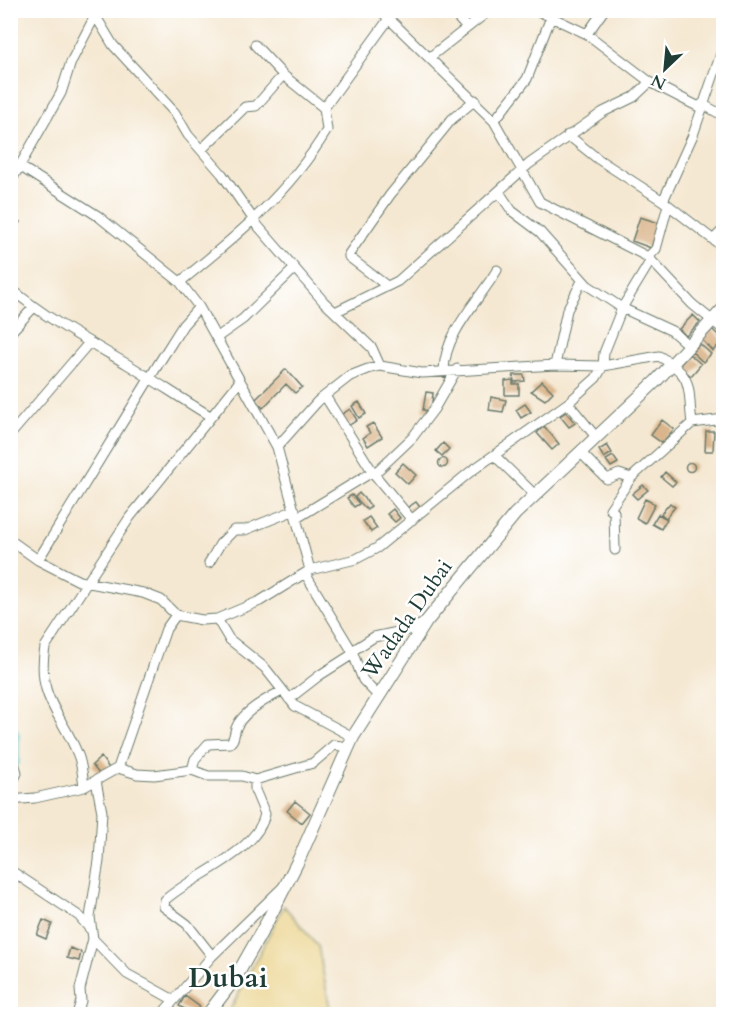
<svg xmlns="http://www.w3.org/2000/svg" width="734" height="1025" font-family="Cardo,serif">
  <rect width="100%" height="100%" fill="#fff"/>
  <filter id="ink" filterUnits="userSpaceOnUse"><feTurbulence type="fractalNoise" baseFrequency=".0167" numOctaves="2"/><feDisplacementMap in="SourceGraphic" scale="12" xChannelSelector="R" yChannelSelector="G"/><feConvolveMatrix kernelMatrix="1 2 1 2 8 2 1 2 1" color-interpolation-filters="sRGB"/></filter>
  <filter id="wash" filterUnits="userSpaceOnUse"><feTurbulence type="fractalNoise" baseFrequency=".008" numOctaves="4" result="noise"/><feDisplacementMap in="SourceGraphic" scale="24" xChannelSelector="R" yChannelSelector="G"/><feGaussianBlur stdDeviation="1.35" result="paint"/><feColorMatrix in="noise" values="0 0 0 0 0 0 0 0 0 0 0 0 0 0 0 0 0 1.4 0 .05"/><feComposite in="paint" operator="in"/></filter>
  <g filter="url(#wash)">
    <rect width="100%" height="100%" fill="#f5e8d2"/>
    <path fill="#eeda9e" stroke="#868c69" stroke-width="1.5" d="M284,906l34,40 13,68h-103z"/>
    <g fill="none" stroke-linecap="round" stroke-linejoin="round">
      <path stroke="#57c5cb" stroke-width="3" d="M10,717l8,17v30"/>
    </g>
    <g id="blocks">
      <path fill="#dab58b" d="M10,216l10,6 -8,11 -2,-1z
        M640,217l19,6 -8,25 -19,-7z
        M693,315l7,7 -14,14 -7,-7z
        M710,327l13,13 -10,11 -13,-13z
        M700,344l11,10 -8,8 -11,-10z
        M689,354l12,10 -10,12 -12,-10z
        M286,369l16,18 -7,6 -9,-9 -23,24 -8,-8z
        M513,375h11l1,6 -11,1z
        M513,380v4h6v11h-14v-14z
        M542,381l11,11 -8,8 -14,-9z
        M426,392l7,1 -2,18 -8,-1z
        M491,397l15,3 -3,12 -14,-2z
        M359,402l7,12 -7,4 -7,-12z
        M525,404l6,8 -10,6 -5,-8z
        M350,409l7,11 -9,6 -7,-11z
        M566,412l9,11 -6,4 -9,-11z
        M662,420l12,9 -12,14 -11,-8z
        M373,423l9,14 -14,9 -5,-8 7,-5 -4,-6z
        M544,426l15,18 -7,6 -15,-17z
        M706,431h8l-1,20h-8z
        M443,443l6,6 -7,7 -6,-5z
        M607,445l5,8 -8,5 -5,-8z
        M613,456l5,7 -7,4 -5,-7z
        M438.5 463a4.5 4.5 0 1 1 9 0a4.5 4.5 0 1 1-9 0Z
        M685.5 467a4.5 4.5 0 1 1 9 0a4.5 4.5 0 1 1-9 0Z
        M403,463l13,12 -8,9 -13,-12z
        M665,472l11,10 -4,4 -11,-9z
        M643,485l5,5 -11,9 -5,-5z
        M359,493l12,13 -4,4 -12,-13z
        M352,495l7,9 -5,3 -7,-9z
        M645,499l10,5 -10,19 -9,-5z
        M416,502l7,9 -9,7 -7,-10z
        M670,503l5,4 -9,11 -5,-4z
        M393,509l7,9 -5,4 -8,-8z
        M658,514l9,5 -6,10 -9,-5z
        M369,517l8,11 -6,4 -8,-11z
        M101,757l8,11 -9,7 -8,-10z
        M295,801l15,12 -8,10 -15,-12z
        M43,920l9,4 -6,15 -9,-4z
        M70,948l11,4 -2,9 -12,-3z
        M185,996l15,11 -6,7 -15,-8z"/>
    </g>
  </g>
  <g filter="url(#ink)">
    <use href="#blocks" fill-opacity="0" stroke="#6a796b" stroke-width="1.5"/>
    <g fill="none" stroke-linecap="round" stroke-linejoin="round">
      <defs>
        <path id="minor" d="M92,10l21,35 62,68 13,22 34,39 36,52 66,76 48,46 8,18
          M380,10l114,111 46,81 108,55 44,47 32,26
          M451,10l16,18
          M536,10l51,24 63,48 51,26
          M587,34l17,-24
          M255,45l28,30 41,33
          M430,57l60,-47
          M702,104l22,12
          M494,121l33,-42 24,-62
          M568,135l30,24 65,42 61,47
          M201,150l44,-43 11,-1 27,-31
          M21,167l77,49 82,66 19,25 78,140 33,123
          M10,183l51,-90 10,-31 24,-46
          M499,192l13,19 28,21 47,53 35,23 50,23 15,13
          M663,201l30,-66 31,-90
          M714,239l10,-10
          M648,257l8,-8 12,-44
          M180,282c56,-45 109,-89 147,-152l-3,-22 64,-88
          M387,286l-38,-29v-3l41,-59 62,-76 23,-19
          M10,288c37,31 76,52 117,76 28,17 55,35 83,52
          M335,312l63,-31 131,-117 74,-52 31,-15 16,-15
          M10,333l23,-25
          M216,338l27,-19 51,-50
          M555,365l12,-55 15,-29
          M444,370c1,-38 35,-69 53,-100
          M325,396l49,78 38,46
          M568,403l28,34
          M10,435l78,-91
          M277,447l41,-46 32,-25 18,-7 12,-3 42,7 133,-8 48,1 56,-10c37,21 28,32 33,67
          M580,452l27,27 12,-5 12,4
          M494,455l41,40
          M374,474l38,-36 22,-29 23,-40
          M297,518l75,-46
          M10,540l28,20 41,21 64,12 18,7 15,15 26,5 15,-1 43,-18 50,-31 46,-11 21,-11 93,-76 98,-69 28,-25 7,-12 1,-13 18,-45 29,-48
          M615,550l-1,-38 -4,-3 21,-31 61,-55 32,-4
          M38,560l121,-197 24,-38 16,-18
          M209,563l11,-19 14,-14h11l50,-20
          M306,575l46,76 11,29 16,17
          M217,619l12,20 36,29 30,38 58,31
          M352,651l22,-14 38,-8 14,-7
          M289,699l31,-24 33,-21
          M10,748l7,25 -7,14
          M118,768l48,-139 10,-14
          M192,770l3,-11 13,-15 22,-1c6,-5 3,-10 7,-17 7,-15 31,-28 45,-35
          M84,787c-1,-10 -2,-22 -6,-32 -17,-43 -42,-57 -33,-108l85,-130 110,-136
          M10,800l25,-2 49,-11 34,-19 19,6 17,1 38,-5 16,6h34l13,4 58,-17 21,-18 14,2
          M10,870l69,46 11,13
          M93,939l34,35 45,25
          M212,956l-25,-32 -23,-17 1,-7c27,-25 92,-47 100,-86l-10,-24v-10
          M77,1014l4,-13 -1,-12 13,-50 -3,-22 9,-56 3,-49 -6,-31
          M162,1014l50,-58 72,-70"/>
        <path id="tertiary" d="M208,1014l28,-37 31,-55 32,-63 54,-122 73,-115 89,-108 141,-133 68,-73"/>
      </defs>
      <use href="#minor" stroke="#6a796b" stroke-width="11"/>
      <use href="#tertiary" stroke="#6a796b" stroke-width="14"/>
      <use href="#minor" stroke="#fff" stroke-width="9"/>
      <use href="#tertiary" stroke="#fff" stroke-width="12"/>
    </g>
  </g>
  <g text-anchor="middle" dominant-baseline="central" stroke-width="5" stroke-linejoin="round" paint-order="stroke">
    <g font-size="22" fill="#1f3d34" stroke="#fff">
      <text transform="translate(407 619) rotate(-55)">Wadada Dubai</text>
    </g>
    <g font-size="28" font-weight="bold" fill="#1f3d34" stroke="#fff">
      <text x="228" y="978">Dubai</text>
    </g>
  </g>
  <rect width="734" height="1025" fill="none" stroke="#fff" stroke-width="36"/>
  <g transform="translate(665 69) rotate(206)" stroke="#ffffff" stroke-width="4.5" paint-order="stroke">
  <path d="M0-4.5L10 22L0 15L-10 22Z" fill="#1f3d34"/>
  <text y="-9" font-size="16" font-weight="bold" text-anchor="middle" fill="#1f3d34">N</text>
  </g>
</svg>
